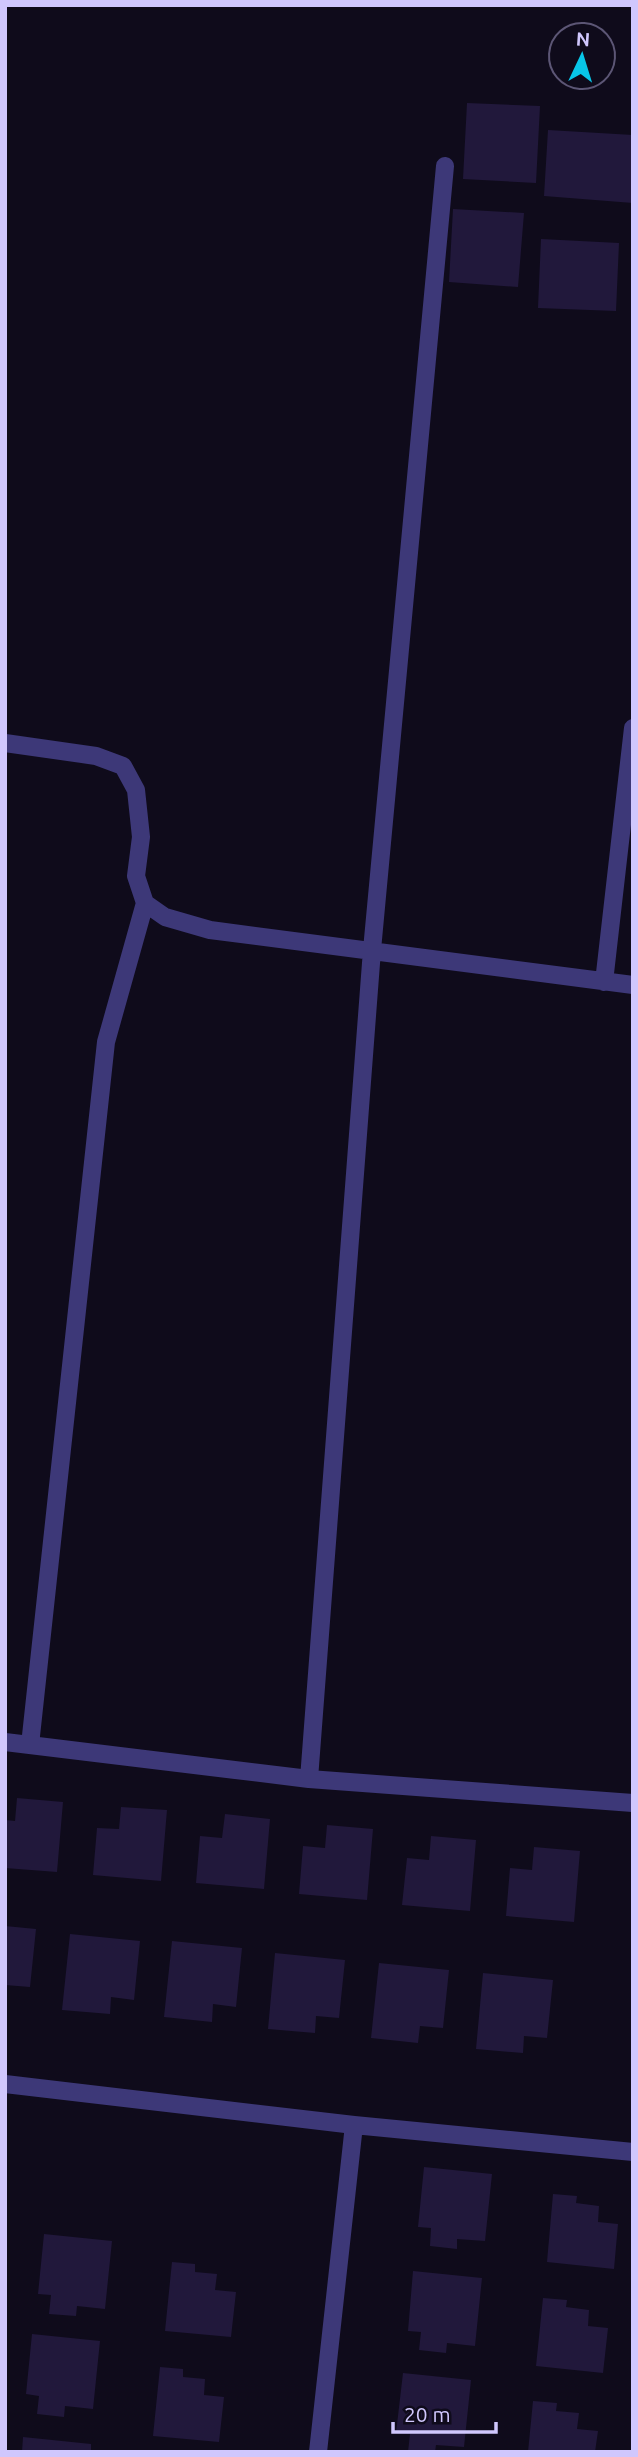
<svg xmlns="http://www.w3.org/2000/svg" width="638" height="2457" font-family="Ubuntu,sans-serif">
  <rect width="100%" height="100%" fill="#0f0b1b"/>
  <path fill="#21183b" d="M467,103l73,3 -4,77 -73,-4z
    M548,130l85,5v68l-89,-7z
    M453,209l71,4 -6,74 -69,-5z
    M541,239l78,4 -3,68 -78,-3z
    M17,1798l46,4 -6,70 -52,-4v-48l10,1z
    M121,1807l46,3 -6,71 -68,-6 4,-47 22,1z
    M225,1814l45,5 -6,70 -68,-6 4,-47 22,2z
    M327,1825l46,4 -6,71 -68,-6 4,-48 22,2z
    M431,1836l45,4 -6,71 -68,-6 5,-47 22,2z
    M534,1847l46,4 -6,71 -68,-6 4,-48 22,2z
    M5,1926l31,3 -6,58 -25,-2z
    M70,1934l70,7 -6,59 -23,-3 -1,17 -48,-4z
    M172,1941l70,7 -6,59 -23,-3 -1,18 -48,-5z
    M275,1953l70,7 -6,58 -23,-2 -1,17 -47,-4z
    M379,1963l70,7 -6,58 -23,-2 -2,17 -47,-5z
    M483,1973l70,7 -6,58 -23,-2 -1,17 -47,-4z
    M424,2167l68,7 -7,67 -28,-2v10l-27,-3 1,-18 -13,-1z
    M553,2194l24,2 -1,7 23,3 -1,16 20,2 -4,45 -67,-7z
    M44,2234l68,7 -7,68 -28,-3 -1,10 -27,-2 2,-19 -13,-1z
    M172,2262l23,2v8l22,2 -2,16 21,2 -5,45 -66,-6z
    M413,2271l69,7 -7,68 -28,-3 -1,10 -27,-3 2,-18 -13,-1z
    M543,2298l24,2 -1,7 23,3 -1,16 20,2 -5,45 -67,-7z
    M32,2334l68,7 -7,68 -28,-3 -1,11 -27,-3 2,-18 -13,-2z
    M160,2367l23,2v8l22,2 -1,16 20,2 -5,45 -66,-6z
    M403,2373l68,7 -7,67 -28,-2 -1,7h-27l2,-18 -14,-1z
    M533,2401l24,2 -1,8 23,2 -2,16 21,2 -3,21h-67z
    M23,2437l68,7v8h-69z"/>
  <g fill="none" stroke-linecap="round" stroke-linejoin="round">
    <path stroke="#3d3878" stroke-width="18" d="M5,743l91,13 27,10 13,24 5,47 -5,39 9,27 20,14 45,13 423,55
      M604,982l29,-254
      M5,1742l304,37 324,24
      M30,1745l76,-703 39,-139
      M309,1779l63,-829 73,-784
      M5,2084l349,41 279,27
      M318,2452l36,-327"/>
  </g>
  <rect width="638" height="2457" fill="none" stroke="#d0c7fd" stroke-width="14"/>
  <g transform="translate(582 56) rotate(4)"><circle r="33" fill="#0f0b1b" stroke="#5c5675" stroke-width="2"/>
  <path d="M0-5L12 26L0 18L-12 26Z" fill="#08c6e8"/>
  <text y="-10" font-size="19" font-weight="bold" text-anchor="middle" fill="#d0c7fd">N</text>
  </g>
  <path d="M393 2422v10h103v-10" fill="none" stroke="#d0c7fd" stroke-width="3.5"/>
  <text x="404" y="2422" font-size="21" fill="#d0c7fd" stroke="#0f0b1b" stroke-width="5" paint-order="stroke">20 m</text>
</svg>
